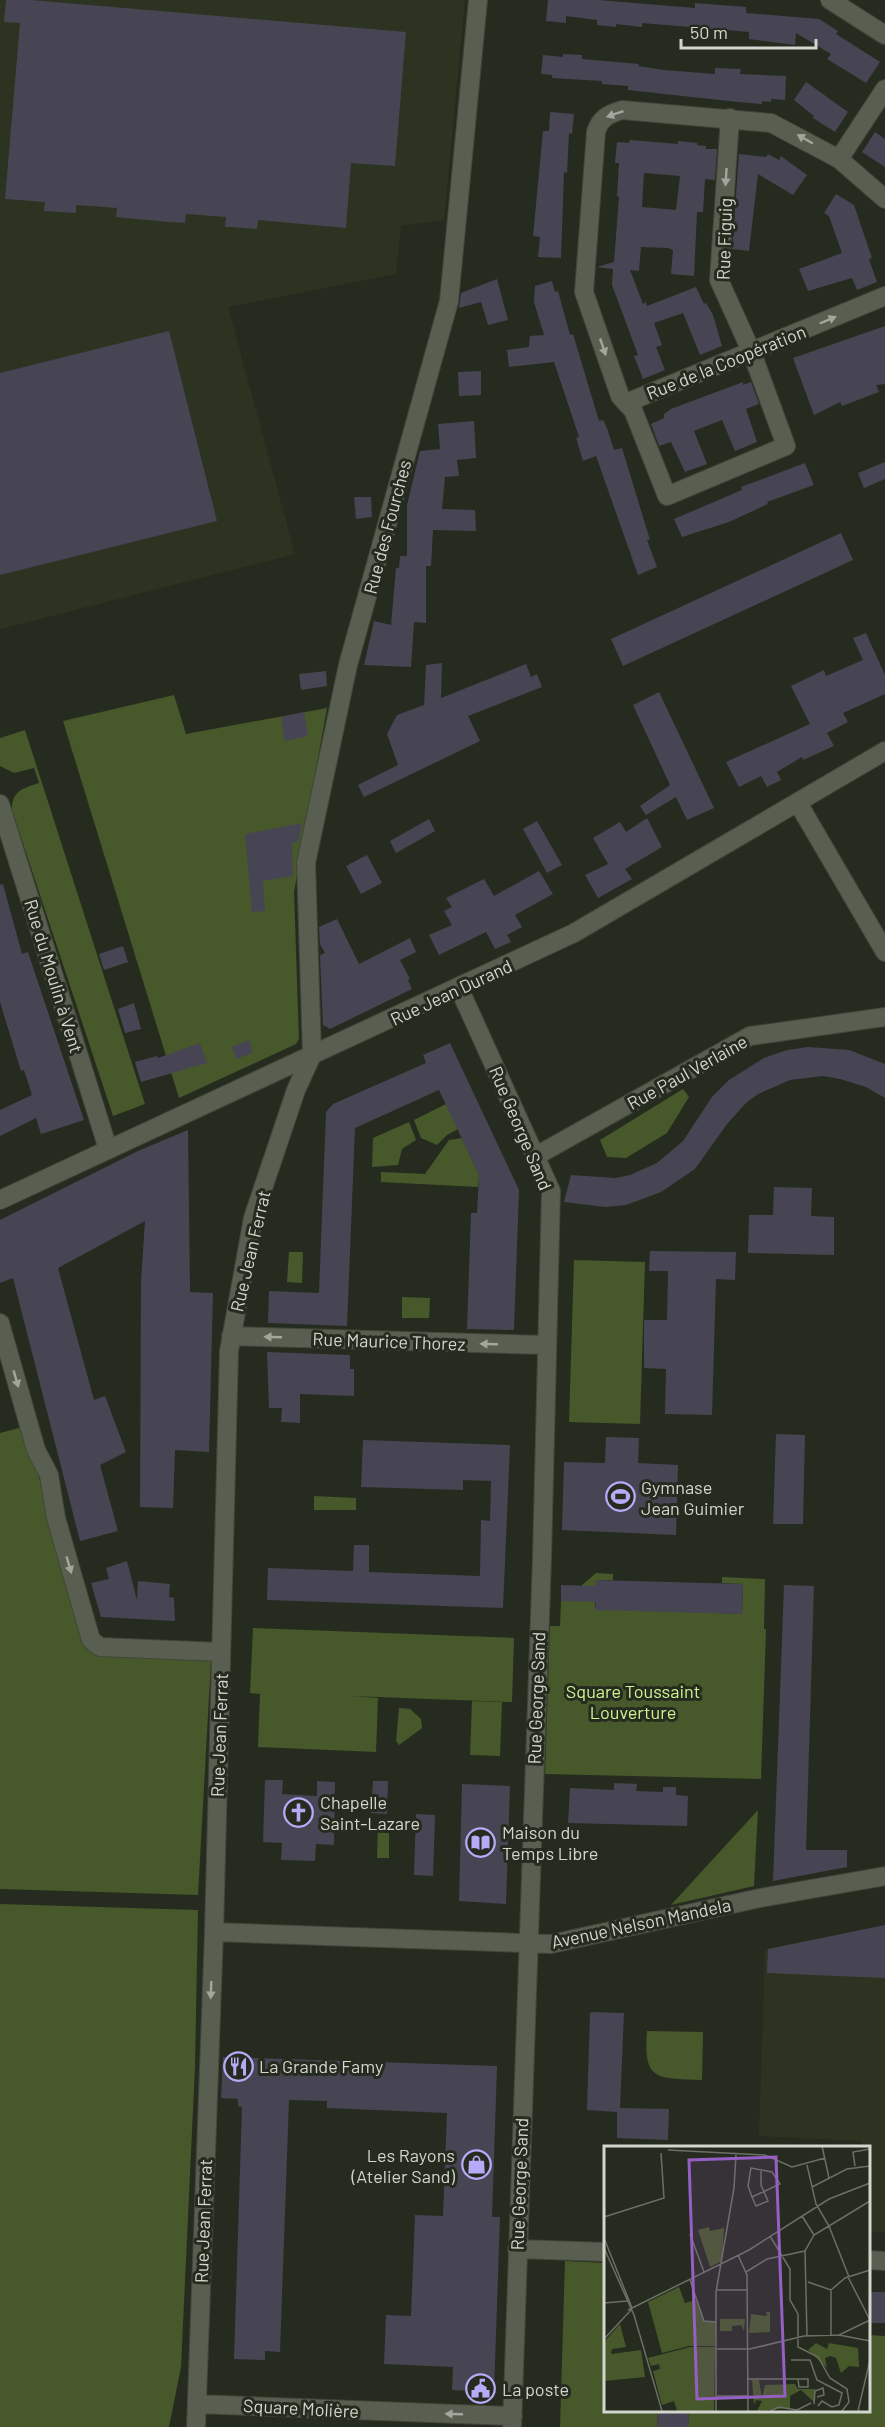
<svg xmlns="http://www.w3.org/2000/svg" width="885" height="2427" font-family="Barlow,sans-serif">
  <rect width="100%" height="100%" fill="#262b1f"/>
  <path fill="#2c3320" d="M0,0h465l-21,220 -43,6 -5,48 -168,33 67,247 -295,75z
    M885,1925v308l-16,-1 -1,-84h-5l-1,-7 -103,-5 6,-186z"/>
  <path fill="#47582a" d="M174,695l12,39 141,-26 -33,184 5,147 -3,5 -117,54 -116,-377z
    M25,730l120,374 -32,12 -101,-306c-1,-19 12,-22 27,-27l-5,-15 -20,5 -14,-7v-28z
    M683,1089l6,8 -22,36 -41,25 -19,-1 -7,-17z
    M446,1104l12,25 -11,6 -10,10 -16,-7 -7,-18z
    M409,1122l7,18 -14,9 -4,16 -26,2 1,-29z
    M462,1138l17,37 -1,12 -97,-5v-10l44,2 24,-34z
    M289,1252h14l-1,31 -15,-1z
    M574,1260l71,2 -5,162 -71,-2z
    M402,1297l28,1 -1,20h-27z
    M23,1427l71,226 117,8 -13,234 -198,-6v-456z
    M314,1496l42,2v12h-42z
    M596,1573l17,1v6h-17l-1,29 147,5 1,-30 -21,-1v-6l43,2 -1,50h2l-5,150 -216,-5 5,-148h10l1,-25h11l9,-15z
    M253,1628l261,10 -2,64 -162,-6 28,2 -2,54 -118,-5 2,-53 -10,-1z
    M472,1701l30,1 -2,54 -30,-1z
    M399,1708l11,1 11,10 1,9 -23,17 -3,-4z
    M758,1810l-4,76 -83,19z
    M378,1825l11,1v32h-12z
    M0,1904l198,6 -3,156 -14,301 -12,60h-169z
    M647,2031l56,1 -1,48c-45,-2 -59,2 -55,-49z
    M565,2261l41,2v147l52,1 -1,16h-97z
    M869,2335l16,1v91h-197l1,-16 179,-1z"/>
  <path fill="#474553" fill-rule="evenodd" d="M6,0h25l375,32 -11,134 -44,-3 -5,65 -88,-8 -1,9 -24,-2h-8l1,-10 -40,-3 -1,9 -17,-1 -52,-5 1,-9 -41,-3v8l-32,-2 1,-9 -40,-3 15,-176 -16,-1z
    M548,0h50l97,8v-5l51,4v6l73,6 19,12 -2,3 44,28 -14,21 -39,-24 4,-5 -35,-21 -1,12 -46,-6v-7l-107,-9v4l-26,-3v3l-19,-2v-5l-31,-4v7l-20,-2z
    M563,54l19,1v4l57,5 -1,2 26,4 51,4v-6l26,1 -1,5 46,2 -1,24 -14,-1v3l-9,-1v3l-24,-2 -110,-12v-4l-26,-2v-3l-50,-3v-3l-11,-1 2,-19 20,2z
    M806,82l42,30 -13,20 -22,-14 1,-2 -20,-16z
    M550,112l24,2 -2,20 -3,-1 -2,40 -3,-1 -3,86 -23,-1 2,-20 -7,-1 10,-105h6z
    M875,132l10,7v28l-23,-15z
    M630,140l48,4v-3l19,2v2l9,1v3h11l-2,31 -10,-1 -2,33h-6l-3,64 -23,-2 2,-24 -5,-2 -27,-1 -2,24 -9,-1 13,34 3,-2 1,4 49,-19 8,17 2,-1 7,12 9,31 -22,9 -17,-42 -29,10 8,22 -6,2 9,23 -22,9 -9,-23 4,-1 -26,-70 1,-16 -16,-2 17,-5 5,-65 -2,-1 2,-33h-4l2,-21 12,1zM644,173l36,3 -4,34 -34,-3z
    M739,154l27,3 2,-3 11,6 2,-4 26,19 -14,20 -35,-21 -9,77 -17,-2z
    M836,194l18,11 18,53 -3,1 8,23 -20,8 -5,-12 -44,13 -9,-22 43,-16 -13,-37 -5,-3z
    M497,279l11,41 -20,5 -7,-23 -22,6 2,-15z
    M552,281l3,11 3,-1 12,44 3,-1 26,87 4,-1 4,8 7,22 8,-2 28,92h-3l10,27 -19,8 -42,-119 -13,5 -7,-23 3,-1 -25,-75 -45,5 -2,-17 22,-3 1,-11 14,-1 -10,-33 1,-16z
    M885,326v58l-9,1 3,7 -37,14 -2,-4 -26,13 -21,-57z
    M169,331l48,190 -217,54v-202z
    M481,371v24l-22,1 -1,-24z
    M743,382v3l8,-3 8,22 -13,5 11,33 -22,9 -13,-31 -28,11 13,33 -22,8 -14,-30 -12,4 -8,-22 13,-6v-4l7,-5z
    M474,421l2,37 -19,2 2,16 -14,1 -3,32 33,1 1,21 -43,-1 -2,36h-5v57l-12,-1 -3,45 -47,-2 10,-44 17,4 5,-57h3l1,-12h7v-51l13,-54 20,-2 -2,-25z
    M885,462v17l-21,9 -6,-15z
    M805,463l9,22 -47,17 1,2 -39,18 -47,15 -8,-18 68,-29 -1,-3z
    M354,497h17l1,20 -16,2z
    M841,533l12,27 -230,106 -12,-27z
    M866,633l19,42v19l-42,19 5,9 -21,11 7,13 -31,14 -1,-3 -25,15 4,8 -14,7 -6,-11 -22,11 -13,-25 84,-38 -19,-38 33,-16 2,6 37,-16 -10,-22z
    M442,663l-1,35 85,-34 5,13 6,-3 5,13 -74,29 12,25 -116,56 -6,-12 40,-20 -11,-31 10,-19 27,-10 2,-40z
    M326,671l1,15 -26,4 -2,-16z
    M659,692l55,116 -27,12 -11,-23 -30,18 -6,-9 30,-21 -37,-80z
    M304,712l4,24 -23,5 -4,-24z
    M647,818l15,29 -37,22 7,10 -34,19 -13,-23 23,-11 -15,-26 27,-16 6,10z
    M429,819l6,12 -39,22 -6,-12z
    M537,821l25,44 -15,8 -24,-44z
    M302,823l-4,19 -6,1 1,33 -30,5 2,30 -13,1 -7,-78z
    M367,855l15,28 -21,11 -15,-28z
    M539,871l14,23 -38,21 7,12 -15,8 4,7 -16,7 -9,-17 -47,23 -10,-20 23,-10 -8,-14 8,-4 -6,-9 38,-19 10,17z
    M3,884l19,70 6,-2 56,168 -43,14 -5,-16 -36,18v-26l32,-15 -8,-25 -3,1 -21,-69v-117z
    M337,919l22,45 51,-26 6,14 -16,8 10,19 -2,1 4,9 -82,40 -7,-4 -3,-70 5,-2 -5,-9 -1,-17z
    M123,946l5,16 -24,8 -5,-16z
    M134,1003l7,26 -16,4 -7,-24z
    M249,1040l4,13 -17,6 -4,-12z
    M200,1043l7,20 -66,19 -6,-20 22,-6 1,2z
    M450,1043l69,147 -5,140 -47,-1 4,-116h6l2,-38 -40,-85 -84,38 -8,198 -79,-3 1,-32 50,2 7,-181 7,-8 93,-41 -3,-8z
    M808,1047l41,3 36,14v34l-19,-11 -26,-8 -17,-3 -33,4 -32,14 -12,9 -19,21 -32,45 -34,23 -35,13 -21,2 -41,-5 7,-27 44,3 15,-3 27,-12 26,-22 29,-44 17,-17 35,-22 23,-8z
    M188,1130l2,162 23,1 -4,159 -34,-2 -2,58 -33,-1 1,-225 4,-61 -87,47 36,132 11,-4 21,56 -26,13 18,66 -38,10 -67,-263 -13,5v-63l138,-69z
    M774,1187l38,1 -1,28 23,1v38l-86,-2 1,-38h24z
    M650,1251l86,1 -1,28 -19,-1 -4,136 -47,-1 1,-45 -22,-1v-48h23l1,-49h-19z
    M267,1352l83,3v14h4v27l-54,-2v29l-19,-1 1,-14h-13z
    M776,1434l29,1 -2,89h-30z
    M606,1437l33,1 -1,25 40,2 -2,70 -114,-5 2,-68 41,1z
    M363,1440l147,5 -7,163 -236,-8 1,-32 85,3 1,-26h15v27l111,4 1,-56 9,1 1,-40 -28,-1v10l-102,-3z
    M127,1561l10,39 1,-19 32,3 -1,13 5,1 1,23 -74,-4 -10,-34 18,-4 -3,-11z
    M596,1580l147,4 -1,30 -147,-4 1,-8 -35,-1v-16l35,1z
    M784,1585l30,1 -8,264h41v17l-74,14z
    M265,1780h18l-1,14 35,2v-15l18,1 -1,63 -18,-1 -1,17 -34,-1 1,-17 -19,-1z
    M373,1781h15l-1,33 -16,-1z
    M614,1783l23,1 -1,7 27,1v-5h13v8l12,1 -1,30 -119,-3 2,-35 44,2z
    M462,1784l48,2 -4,118 -47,-3z
    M416,1814l19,1 -2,61 -19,-1z
    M885,1925v53l-118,-5 1,-24z
    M593,2012l31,1 -4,95 49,1 -1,31 -51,-2v-26l-30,-2 3,-97z
    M223,2057l274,9 -5,151h8l-6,175 -42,-2 1,-23 -69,-3 2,-49 25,1 4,-101 28,1 4,-103 -120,-5v-7l-38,-1 -9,252 -15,-1v9l-31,-1 8,-252 -4,-1v-7l-17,-1z
    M868,2292h17v31h-17z
    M658,2410h31l-1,17h-31z"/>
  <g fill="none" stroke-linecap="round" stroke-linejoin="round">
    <defs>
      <path id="minor" d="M830,0l55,35
        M839,159l46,-70
        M885,199l-46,-40 -68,-36 -149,-13c-13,4 -22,8 -26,22l-12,160 36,104 6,7 259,-107
        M626,403l7,7 34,86 119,-50 -34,-93 -33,-73 11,-162
        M798,803l87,149
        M0,804l108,345
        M459,988l92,203 -9,367 -30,869
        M536,1156l214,-120 135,-19
        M0,1200l574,-267 311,-182
        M0,1323l36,127 13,25 7,43 35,122 9,7 121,5
        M231,1336l316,9
        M214,1932l337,12 209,-46 125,-22
        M517,2249l89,3
        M868,2260l17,1
        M197,2404l316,12
        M196,2427l18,-495 15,-581 24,-133 43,-128 16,-35 -6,-192 42,-198 101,-364 29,-301"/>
    </defs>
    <use href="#minor" stroke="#42463b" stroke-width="20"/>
    <use href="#minor" stroke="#585e50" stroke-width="18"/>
  </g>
  <defs><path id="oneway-solid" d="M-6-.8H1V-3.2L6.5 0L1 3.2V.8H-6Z" transform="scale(1.5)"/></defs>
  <g fill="#a2a69c">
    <use href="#oneway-solid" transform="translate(615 114) rotate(161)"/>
    <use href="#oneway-solid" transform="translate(805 139) rotate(-150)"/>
    <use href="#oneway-solid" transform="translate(726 177) rotate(94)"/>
    <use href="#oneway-solid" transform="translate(828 320) rotate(-23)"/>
    <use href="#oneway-solid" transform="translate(603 347) rotate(71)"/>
    <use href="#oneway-solid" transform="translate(273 1337) rotate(-178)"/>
    <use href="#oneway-solid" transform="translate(489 1344) rotate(-178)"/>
    <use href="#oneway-solid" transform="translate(16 1379) rotate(74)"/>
    <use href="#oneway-solid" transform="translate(69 1565) rotate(74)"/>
    <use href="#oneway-solid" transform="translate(211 1990) rotate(92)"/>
    <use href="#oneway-solid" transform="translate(454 2414) rotate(-178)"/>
  </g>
  <defs>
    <symbol id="stadium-ring" viewBox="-11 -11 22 22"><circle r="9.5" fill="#262b1f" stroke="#b7abf8" stroke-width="1.5"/><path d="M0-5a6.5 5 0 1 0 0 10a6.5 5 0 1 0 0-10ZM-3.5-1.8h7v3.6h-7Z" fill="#b7abf8"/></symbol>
    <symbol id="church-ring" viewBox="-11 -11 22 22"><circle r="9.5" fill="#262b1f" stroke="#b7abf8" stroke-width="1.5"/><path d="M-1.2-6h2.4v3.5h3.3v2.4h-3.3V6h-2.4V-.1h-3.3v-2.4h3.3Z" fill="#b7abf8"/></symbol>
    <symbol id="library-ring" viewBox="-11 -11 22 22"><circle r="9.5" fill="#262b1f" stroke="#b7abf8" stroke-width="1.5"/><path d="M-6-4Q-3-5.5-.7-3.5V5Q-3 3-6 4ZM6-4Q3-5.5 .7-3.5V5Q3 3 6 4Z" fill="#b7abf8"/></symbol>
    <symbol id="restaurant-ring" viewBox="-11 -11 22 22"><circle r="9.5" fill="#262b1f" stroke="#b7abf8" stroke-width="1.5"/><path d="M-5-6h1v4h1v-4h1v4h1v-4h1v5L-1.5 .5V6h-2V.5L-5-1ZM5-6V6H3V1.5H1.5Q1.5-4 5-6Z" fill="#b7abf8"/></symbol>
    <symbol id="shop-ring" viewBox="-11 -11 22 22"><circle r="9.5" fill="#262b1f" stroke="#b7abf8" stroke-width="1.5"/><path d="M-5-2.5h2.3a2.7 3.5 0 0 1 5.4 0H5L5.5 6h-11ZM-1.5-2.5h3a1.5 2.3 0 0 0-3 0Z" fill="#b7abf8"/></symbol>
    <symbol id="civic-ring" viewBox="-11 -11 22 22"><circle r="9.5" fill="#262b1f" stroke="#b7abf8" stroke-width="1.5"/><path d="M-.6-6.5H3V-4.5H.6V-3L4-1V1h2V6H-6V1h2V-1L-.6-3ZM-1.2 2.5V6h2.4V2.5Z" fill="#b7abf8"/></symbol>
  </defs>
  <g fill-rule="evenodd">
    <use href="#stadium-ring" x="604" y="1480" width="33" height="33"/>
    <use href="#church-ring" x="282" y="1796" width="33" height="33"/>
    <use href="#library-ring" x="464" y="1826" width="33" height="33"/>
    <use href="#restaurant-ring" x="222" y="2050" width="33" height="33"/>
    <use href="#shop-ring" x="460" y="2148" width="33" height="33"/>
    <use href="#civic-ring" x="464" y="2372" width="33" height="33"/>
  </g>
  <g text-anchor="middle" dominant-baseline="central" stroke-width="6" stroke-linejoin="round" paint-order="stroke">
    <g font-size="18" fill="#d3d6ce" stroke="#262b1f">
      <text transform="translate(724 239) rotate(-88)">Rue Figuig</text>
      <text transform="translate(726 362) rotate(-22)">Rue de la Coopération</text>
      <text transform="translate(387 527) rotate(-75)">Rue des Fourches</text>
      <text transform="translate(54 976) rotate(73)">Rue du Moulin à Vent</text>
      <text transform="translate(451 992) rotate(-25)">Rue Jean Durand</text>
      <text transform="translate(687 1072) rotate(-29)">Rue Paul Verlaine</text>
      <text transform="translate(521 1128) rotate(67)">Rue George Sand</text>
      <text transform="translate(250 1251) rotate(-77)">Rue Jean Ferrat</text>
      <text transform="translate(389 1341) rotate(2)">Rue Maurice Thorez</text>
      <text transform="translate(536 1698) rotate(-88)">Rue George Sand</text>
      <text transform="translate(219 1735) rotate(-88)">Rue Jean Ferrat</text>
      <text transform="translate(641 1923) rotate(-12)">Avenue Nelson Mandela</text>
      <text transform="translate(519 2184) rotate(-88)">Rue George Sand</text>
      <text transform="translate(203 2221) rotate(-88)">Rue Jean Ferrat</text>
      <text transform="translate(301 2408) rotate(3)">Square Molière</text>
    </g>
    <g font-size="18" fill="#d3d6ce" stroke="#262b1f" text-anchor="start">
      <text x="641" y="1487">Gymnase<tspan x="641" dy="21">Jean Guimier</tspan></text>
      <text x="320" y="1802">Chapelle<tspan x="320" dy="21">Saint-Lazare</tspan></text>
      <text x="502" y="1832">Maison du<tspan x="502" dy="21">Temps Libre</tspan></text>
      <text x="259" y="2066">La Grande Famy</text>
      <text x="455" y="2155" text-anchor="end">Les Rayons<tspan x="455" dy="21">(Atelier Sand)</tspan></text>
      <text x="502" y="2389">La poste</text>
    </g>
    <g font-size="18" fill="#cff48f" stroke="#262b1f">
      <text x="633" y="1691">Square Toussaint<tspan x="633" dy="21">Louverture</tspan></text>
    </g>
  </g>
  <g transform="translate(604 2146)">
    <rect width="266" height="266" fill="#262b1f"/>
    <path d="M105,81l1,4 14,-3 -2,33 -12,6 -12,-37zM75,141l6,16 11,-3 8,22h12l-1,24h-26l-27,7 -14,-51zM162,166h4v20l-21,1 2,-19 16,2zM116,173h25l-1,12 -3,-6 -9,1v5h-12zM16,178l6,23 -14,2 -1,5 30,-4 4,27 -41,4v-39zM212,197l11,6 2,-6 29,5 1,19 -10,-1 -8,7 -5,-15 -6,-2 -5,2 2,10 -19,-18zM86,201h25l-1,64h-37l-3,-10 -12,4 -9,-34 7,-2 -1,-5 -8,2 -3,-8zM148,234h7l3,18 3,-13 30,-1 3,5h17l-1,13 -13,-12 -11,6v12l-33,3 5,-10 -6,-1 -2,5z" fill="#47582a"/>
    <path fill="none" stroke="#6b6f65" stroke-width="1.5" d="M218,0l7,32M64,4l97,5 27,12 33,-9M203,19l9,39 13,22 20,51M251,20l-2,-14 17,-3M147,22l21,4 8,12 -28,13 -4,-11zM208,41l35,-18 23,-3M148,51l4,9 12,-5 -7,-16v-16M198,70l12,19M0,71l60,-19 -3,-45M86,88l14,38M166,90l20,33v31l8,14v33l20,10 12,21 17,11 2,13 -7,9M0,92l28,70M0,102l30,67 28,96M134,109l9,20 1,136M142,126l21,-13 38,-8M244,131l22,43M86,134l14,41 12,1M204,136l23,8 14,-12 25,-8M112,144h32M0,157l23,-2M24,164l121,-60 80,-51 41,-16M235,189l31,-15M203,190l-2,-85 9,-16 56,-34M227,190v-46M0,193l27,-29M113,203h33l54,-13 35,-1 31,6M187,214h19l7,20 25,13 -3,12 -7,2 -10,-6 -4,5M144,233h60v8h-9l-1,-8M113,250h31M210,258l1,-13 8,-3 1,7 -7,2M112,265v-119l18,-104 2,-34M166,265l9,-4 18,3 14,-7M254,265l12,-51"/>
    <path fill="#955fc4" fill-opacity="0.15" stroke="#955fc4" stroke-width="3" d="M172,11l9,239 -88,3 -8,-239z"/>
    <rect width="266" height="266" fill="none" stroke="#d3d6ce" stroke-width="3"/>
  </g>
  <path d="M681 39v9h135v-9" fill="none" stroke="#d3d6ce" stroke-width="3"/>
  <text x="690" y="39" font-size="18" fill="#d3d6ce" stroke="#262b1f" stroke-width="4.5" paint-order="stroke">50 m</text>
</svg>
